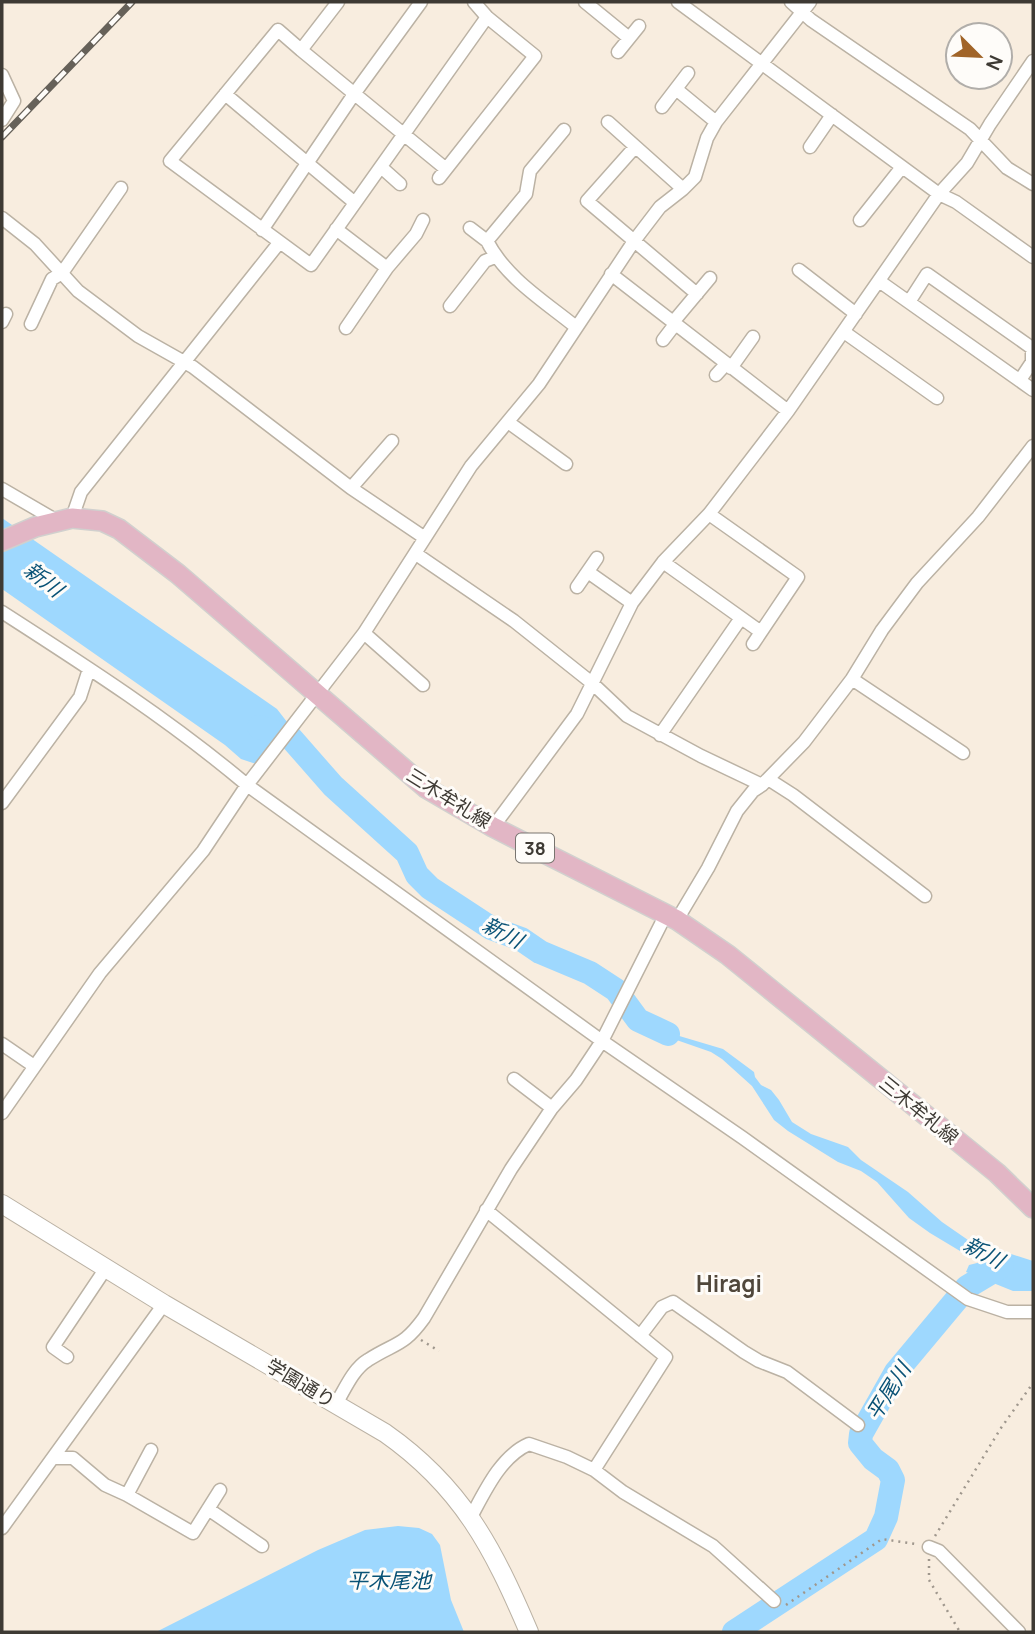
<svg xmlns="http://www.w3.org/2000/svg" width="1035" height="1634" font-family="Manrope,'Noto Sans JP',sans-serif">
  <rect width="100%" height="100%" fill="#f8eddf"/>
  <path fill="#9ed8fe" d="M2,518l275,191 17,22 -29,36 -24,-8 -16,-14 -223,-156z
    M637,1019l39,16 47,14 31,23 1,5 6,8 10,5 8,10 13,22 19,12 37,13 13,13 47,32 34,30 26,18 65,21v30h-20l-47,-19 3,-7 12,-3v-3l-16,-5 -35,-21 -21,-15 -32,-36 -16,-11 -23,-9 -50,-31 -14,-11 -22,-34 -30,-27 -11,-7 -46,-16 -25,-12z
    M398,1526l21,2 13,6 8,11 11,55 13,32h-308l162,-82 47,-20z"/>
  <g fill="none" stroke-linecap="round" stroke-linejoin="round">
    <path stroke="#9ed8fe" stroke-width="24" d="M259,727l31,10 43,49 74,67 10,22 13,13 61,40 30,11 19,13 50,21 26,17 22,30 30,14
      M734,1632l142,-93 10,-22 7,-37 -5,-10 -15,-11 -13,-16 1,-9 35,-62 71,-85 35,-21"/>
    <defs>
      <path id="street" d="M338,2l-37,48 -23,-20 -108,131 141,104 176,-248 -13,-15
        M585,2l44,36
        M678,2l261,192 17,8 77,55
        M791,2l20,18 159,109 37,39 26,16
        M301,50l145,119
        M618,52l21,-26
        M2,75l12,26 -12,19
        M676,89l40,33
        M225,94l130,109
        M662,107l26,-34
        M608,122l75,67
        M564,130l-34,41 -4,23 -39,47c19,37 57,60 89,86
        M635,147l-48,54 110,93
        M810,147l22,-32
        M381,167l19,17
        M439,178l96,-122 -48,-39
        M2,218l33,26 43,47 60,45 55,31 158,121 74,50
        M860,220l42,-53
        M470,228l17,13
        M336,229l51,39
        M262,230l92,-136 67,-92
        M799,270l57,44
        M611,274l177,137
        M879,281l154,109
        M909,302l18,-28 105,74v14l-12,18
        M450,306l35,-45 10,-4
        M674,321l36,-43
        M2,322l4,-8
        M31,324l21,-45 10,-6 59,-85
        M346,328l41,-60 29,-34 7,-14
        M844,332l93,66
        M663,340l13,-17
        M731,368l22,-31
        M716,375l10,-11
        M508,422l58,42
        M351,488l41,-47
        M2,489l55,32
        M709,514l89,63 -45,67
        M72,518l9,-26 198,-249
        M416,554l98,67 78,62 35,33 74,40 61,29
        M663,562l98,70
        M588,572l44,31
        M577,587l20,-29
        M2,612c84,54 168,108 245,173l355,256 141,97 225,161 39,13h26
        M364,633l59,52
        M852,679l111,74
        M660,735l81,-117
        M768,779l25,16 132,101
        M2,803l78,-106 9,-28
        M493,827l84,-113 55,-111 31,-41 46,-48 79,-103 151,-217 28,-31 23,-39 43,-63
        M677,920l31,-52 29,-57 16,-20 9,-6 42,-43 48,-63 30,-49 35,-47 61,-66 55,-71
        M2,1044l32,22
        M514,1079l38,29
        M2,1113l98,-140 103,-122 44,-66 117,-152 107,-167 68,-82 95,-143 26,-34 23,-18 12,-12 12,-39 9,-16 94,-120
        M486,1210l180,147 -72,113
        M640,1336l22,-29 11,-5 71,50 15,9 28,11 71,53
        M67,1357l-14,-10 53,-79
        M336,1404c9,-15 17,-35 32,-44 28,-18 35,-13 56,-42l87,-149 41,-61 24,-28 26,-39 64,-127
        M53,1458h20l32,27 22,10 66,38 27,-43
        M127,1495l24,-45
        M208,1509l54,37
        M471,1517c14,-26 30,-61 58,-73l38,13 27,13 29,22 90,54 61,55
        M2,1528l162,-224
        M929,1547l10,4 80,81"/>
      <path id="secondary" d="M2,1204l162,100 221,129c77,54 108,115 144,199"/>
      <path id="primary" d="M2,541l33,-14 37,-9 30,3 17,8 59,45 248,214 67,39 184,93 51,35 269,218 36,35"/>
    </defs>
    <use href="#street" stroke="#bbb2a4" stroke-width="15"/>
    <use href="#secondary" stroke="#bbb2a4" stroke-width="20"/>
    <use href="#primary" stroke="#d1d0ce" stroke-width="22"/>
    <path stroke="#9f978d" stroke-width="2.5" stroke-dasharray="2 5" stroke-linecap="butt" d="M421,1340l18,11
      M935,1536l66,-108 32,-45
      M929,1559v21l31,52
      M786,1605l96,-66 34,5"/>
    <use href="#street" stroke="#fff" stroke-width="12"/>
    <use href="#secondary" stroke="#fff" stroke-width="18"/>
    <use href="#primary" stroke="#e2b6c5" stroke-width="19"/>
    <defs>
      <path id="rail" d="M2,137l130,-135"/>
    </defs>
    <use href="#rail" stroke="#666159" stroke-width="7"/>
    <use href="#rail" stroke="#fefcf9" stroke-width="4.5" stroke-dasharray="13" stroke-linecap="butt"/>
  </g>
  <g text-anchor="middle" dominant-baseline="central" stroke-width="6" stroke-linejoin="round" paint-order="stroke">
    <rect fill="#fefcf9" stroke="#78746f" stroke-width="2" x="516" y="833.5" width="38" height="29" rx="5"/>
    <g font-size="18" font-weight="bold" fill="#3e3a34">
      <text x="535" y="848">38</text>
    </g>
    <g font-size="19" fill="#3e3a34" stroke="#fefcf9">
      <text transform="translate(449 798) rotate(32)">三木牟礼線</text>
      <text transform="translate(919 1110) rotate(39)">三木牟礼線</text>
      <text transform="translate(301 1383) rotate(31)">学園通り</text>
    </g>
    <g font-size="21" font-style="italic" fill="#095276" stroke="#fefcf9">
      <text transform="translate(44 579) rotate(38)">新川</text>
      <text transform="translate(503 932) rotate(27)">新川</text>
      <text transform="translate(984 1252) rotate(28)">新川</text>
      <text transform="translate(888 1391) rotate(-58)">平尾川</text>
      <text x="389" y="1580">平木尾池</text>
    </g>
    <g font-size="23" font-weight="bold" fill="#50473b" stroke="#fefcf9">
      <text x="729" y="1283">Hiragi</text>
    </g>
  </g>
  <rect width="1035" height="1634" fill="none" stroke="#3e3a34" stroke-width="7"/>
  <g transform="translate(979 56) rotate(114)"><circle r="33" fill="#fefcf9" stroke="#b1aeaa" stroke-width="2"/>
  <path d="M0-5L12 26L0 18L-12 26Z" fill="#a16428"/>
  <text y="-10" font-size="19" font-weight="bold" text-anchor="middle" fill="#3e3a34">N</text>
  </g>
</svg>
